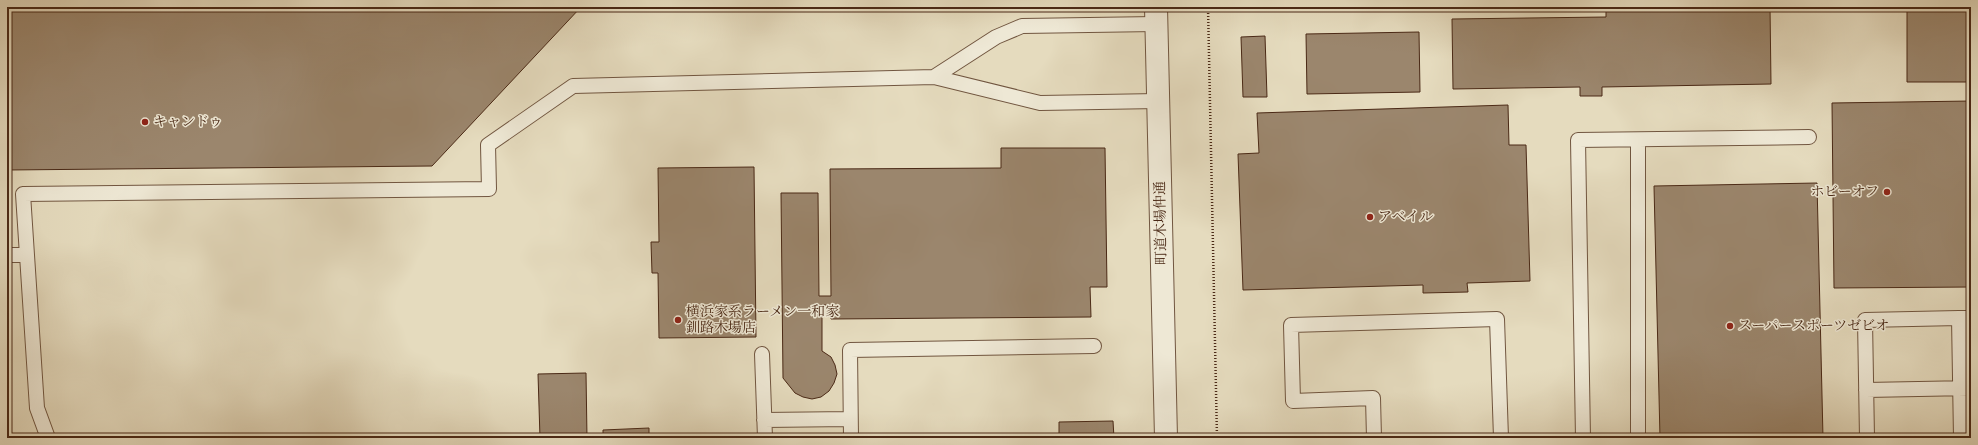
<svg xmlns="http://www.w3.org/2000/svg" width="1978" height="445" font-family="'Old Standard TT','Noto Serif JP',serif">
  <rect width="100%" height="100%" fill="#e5dbbe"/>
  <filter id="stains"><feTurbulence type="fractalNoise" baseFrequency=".005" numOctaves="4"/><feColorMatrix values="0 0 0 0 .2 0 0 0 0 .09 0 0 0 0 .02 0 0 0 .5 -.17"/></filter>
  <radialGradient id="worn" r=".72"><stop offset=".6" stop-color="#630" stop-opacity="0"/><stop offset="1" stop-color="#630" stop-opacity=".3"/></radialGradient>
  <path fill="#9b866d" stroke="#4a2916" d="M7,7h574l-149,159 -425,4z
    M1606,7h164l1,77 -169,3v9h-22v-9l-127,2 -1,-70 154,-2z
    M1907,10h64v72h-64z
    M1419,32l1,60 -113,2 -1,-60z
    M1265,36l2,61h-24l-2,-60z
    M1971,101v186l-137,1 -2,-185z
    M1508,105l1,40h17l4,136 -63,2 1,9 -45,1v-8l-180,5 -5,-136 21,-1 -2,-40z
    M1001,148h104l2,139h-17l1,30 -260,2v-14h-9v46l9,6 4,8 2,9 -3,9 -5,8 -8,6 -9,2 -9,-2 -8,-4 -12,-15 -2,-185h37l1,103h12l-1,-127 171,-1z
    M754,167l2,170 -97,1 -1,-65h-6l-1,-31h8l-1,-74z
    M1817,183l6,255h-163l-6,-252z
    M586,373l1,65h-47l-2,-64z
    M1113,421l1,17h-55v-16z
    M649,428v10h-46v-8z"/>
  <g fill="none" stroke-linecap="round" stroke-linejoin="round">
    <defs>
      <path id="service" d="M934,77l62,-40 26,-11 134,-2
        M1638,140v298
        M7,255h20
        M762,354l3,84
        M1866,390l105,-2
        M764,420l86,-1
        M48,438l-11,-30 -14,-214 466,-5 -1,-44 85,-59 361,-9 106,26 118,-2
        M851,438l-1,-88 244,-4
        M1374,438l-1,-40 -80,3 -2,-76 206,-6 4,119
        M1583,438l-5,-298 231,-3
        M1867,438l-2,-118 94,-2
        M1961,438l-2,-120h12"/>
      <path id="minor" d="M1156,7l10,431"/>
    </defs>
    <use href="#service" stroke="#715640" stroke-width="16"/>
    <use href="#minor" stroke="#715640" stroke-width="24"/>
    <path stroke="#4a2916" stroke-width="2.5" stroke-dasharray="1 2" stroke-linecap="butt" d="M1208,7l9,431"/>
    <use href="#service" stroke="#eee8d5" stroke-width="14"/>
    <use href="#minor" stroke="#eee8d5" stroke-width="22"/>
  </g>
  <g fill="#8f2418" stroke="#eee8d5" stroke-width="1.5">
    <circle cx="145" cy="122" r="4"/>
    <circle cx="1887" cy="192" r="4"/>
    <circle cx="1370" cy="217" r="4"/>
    <circle cx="678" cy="320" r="4"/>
    <circle cx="1730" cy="326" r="4"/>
  </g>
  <g text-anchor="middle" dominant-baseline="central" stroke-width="3" stroke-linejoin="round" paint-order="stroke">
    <g font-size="14" fill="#4a2916" stroke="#eee8d5" text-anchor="start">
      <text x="153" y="122">キャンドゥ</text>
      <text x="1879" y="192" text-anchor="end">ホビーオフ</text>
      <text x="1378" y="217">アベイル</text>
      <text x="686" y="312">横浜家系ラーメン一和家<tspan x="686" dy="16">釧路木場店</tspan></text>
      <text x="1738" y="326">スーパースポーツゼビオ</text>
    </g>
    <g font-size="14" fill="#4a2916" stroke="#eee8d5">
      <text transform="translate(1161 223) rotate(-91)">町道木場仲通</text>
    </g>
  </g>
  <rect width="1978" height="445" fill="none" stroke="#e5dbbe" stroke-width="24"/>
  <rect x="8" y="8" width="1962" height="429" fill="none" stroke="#4a2916" stroke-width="2"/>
  <rect x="12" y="12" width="1954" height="421" fill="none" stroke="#4a2916"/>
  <rect width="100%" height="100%" filter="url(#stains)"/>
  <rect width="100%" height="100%" fill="url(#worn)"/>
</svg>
